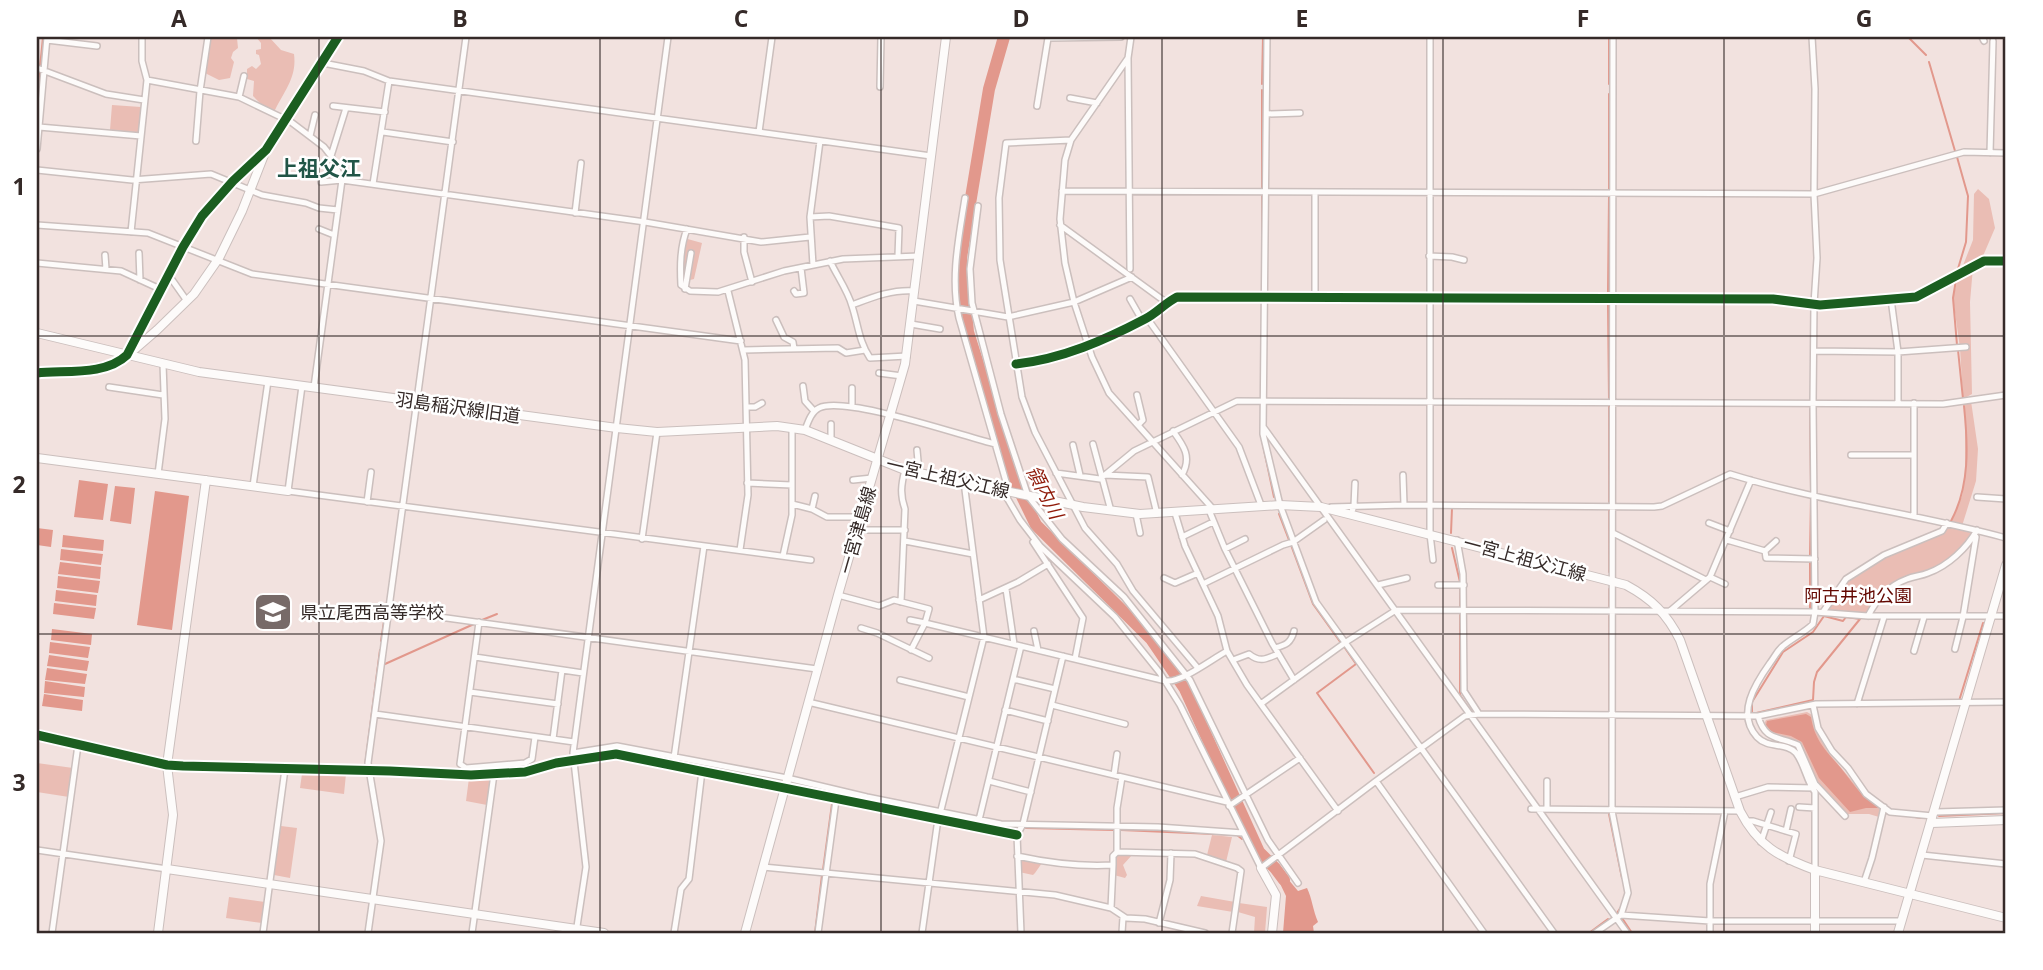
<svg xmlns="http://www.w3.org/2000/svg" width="2043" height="970" font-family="'Open Sans','Noto Sans JP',sans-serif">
  <rect width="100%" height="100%" fill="#f2e2df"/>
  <path fill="#eabdb4" d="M210,37h31l-4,1 1,10 -5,4 -2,6 3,4 -4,16 -11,2 -14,-7z
    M256,37h13l12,13 13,4c3,23 -9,36 -19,56 -10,0 -15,-7 -22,-14l1,-15 -7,-2v-10l5,-3 4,3 5,-5 -2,-9 -3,-1v-4l5,-1v-6z
    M112,105l29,2 -2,28 -29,-5z
    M1978,189l11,10 6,29 -12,28 -21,12 11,-28 1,-46z
    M684,238l18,5 -8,36 -8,2 -5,-8z
    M1973,267l-3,35 2,92 -9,5 -3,-51 -7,-50 6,-24z
    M1971,401l7,48 -2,32 -14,45 15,4 -7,12 -37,29 -26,7 -23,15 -16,23 -45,-4 19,-28 42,-29 58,-24 8,-7 12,-28 3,-18v-76z
    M1807,712l5,3 3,14 13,23 40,48 13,6 -2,11 -10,-3h-22c-9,-9 -24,-20 -31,-32 -8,-13 -6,-29 -19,-39 -11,-9 -25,-4 -34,-17l3,-6z
    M37,763l36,5 -4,29 -32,-5z
    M302,774h44l-2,20 -44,-6z
    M490,777l-3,28 -21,-4 3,-23z
    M281,826l16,2 -7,50 -16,-3z
    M1212,835l20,2 -6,25 -19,-7z
    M1117,854l15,1 -9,10 4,10 -2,3 -11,-3v-18z
    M1020,858l22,5 -7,10 -2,2 -14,-3z
    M1201,896l34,6 -2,10 -36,-6z
    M229,897l36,5 -3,21 -36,-5z
    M1239,903l28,4 -2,26h-11l1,-16 -17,-5z"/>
  <path fill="#e2988c" d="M79,480l29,4 -5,36 -29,-3z
    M115,486l20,2 -4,36 -21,-3z
    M155,491l34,5 -17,134 -35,-5z
    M37,528l16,2 -2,17 -14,-2z
    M63,535l41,5 -1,11 -41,-4z
    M61,549l42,5 -2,11 -41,-5z
    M60,562l41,5 -1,12 -42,-5z
    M58,576l42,5 -2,12 -41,-5z
    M56,590l41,5 -1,11 -41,-5z
    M54,603l42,5 -2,11 -41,-5z
    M52,629l40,5 -1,11 -40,-5z
    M50,642l40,5 -2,11 -39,-5z
    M49,655l40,6 -2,10 -40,-5z
    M47,668l40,6 -2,10 -40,-4z
    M45,681l40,6 -1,10 -40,-4z
    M44,694l39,6 -1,11 -40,-5z
    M1806,714l5,3c4,26 18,36 33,55 11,14 19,27 35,34l-1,2h-12l-16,4 -31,-34 -17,-36 -11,-6 -19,-4 -6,-7 1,-4z
    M1277,866l21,25 9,-3c5,10 6,23 11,34l-5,4 1,7h-31l3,-37 -13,-27z"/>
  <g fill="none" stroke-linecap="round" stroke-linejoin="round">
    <path stroke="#e2988c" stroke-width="2" d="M1609,37v47
      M1908,37l18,18
      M1929,62l26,89
      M40,67l3,-30
      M1262,84l1,-47
      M1609,94v95
      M37,102l3,-29
      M1957,157l11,39 -2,46 -9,30
      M1262,189v-99
      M1956,280l-3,18 4,47
      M1427,293v-30
      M1262,294v-99
      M1608,294l1,-97
      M1608,302l1,97
      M1262,316v-15
      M1958,350l5,49
      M1427,398v-97
      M1810,410l1,80
      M1262,440l12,57
      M1427,503v-97
      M1609,504v-99
      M1279,514l10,26
      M1951,521c19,-35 17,-76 13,-115
      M1451,533l1,-25
      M1291,545l22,59 28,39
      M1452,548l8,34
      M1810,556l1,-58
      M1609,572v-62
      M1609,589v19
      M1460,607v-19
      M1810,609v-46
      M1460,615v80l7,11
      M1824,616l19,5 3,-4 14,2 -43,53 -3,10 -1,18 -61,14v-12l31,-50 30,-20z
      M482,620l15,-6
      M381,641l4,-26
      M1345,648l11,16 -39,29 57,80
      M385,664l89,-40
      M1959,701l24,-78
      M1609,711v-95
      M1609,720v88
      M37,730l113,26
      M611,750l60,9
      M577,756l25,-5
      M173,761l193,5
      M678,761l104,21
      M365,766l15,-116
      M372,767l104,5
      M527,769l27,-10 18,-2
      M792,785l146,30
      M1609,814l13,64
      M1909,816l12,2
      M1939,816l67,-3
      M943,817l56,11h16
      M1026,828l88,2
      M1121,830l116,5 5,4
      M823,870l9,-66
      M1617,913l4,-6
      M1622,918l10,15
      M815,933l7,-58
      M1589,933l19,-14"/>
    <path stroke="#e2988c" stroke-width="12" d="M1004,37l-15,52 -28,169 7,74 48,152 20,41 115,114 34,50 74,163 16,16 9,12"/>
    <defs>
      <path id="street" d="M1131,37l-3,21 -57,82 -6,20 -5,59 5,44 9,39 18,55 17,36 104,116
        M1267,37l-4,397 17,71 36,97 238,331
        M1430,37v497l3,26
        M1812,37l3,52 -1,105 3,64 -3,46 -1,99 2,209 -2,12c-9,9 -21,14 -30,22 -6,5 -9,12 -13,17 -15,21 -34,51 -13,74 11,12 29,5 39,16 9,12 10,27 19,39v78
        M1982,37l2,4
        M47,40l50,6
        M1128,58l2,211
        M323,63l41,8 25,10 542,75
        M37,68l69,26 38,6
        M147,80l92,17 52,25 33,25 7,9 11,24 -28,207
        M880,87l1,-50
        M239,97l5,-21
        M1070,98l27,5
        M333,106l52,6
        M1037,106l11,-68 73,-1
        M1267,114l33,-1
        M39,127l102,9
        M383,132l70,10
        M759,132l13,-95
        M310,136l5,-21
        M1071,140l-65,3 -7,55 1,62 22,137 13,35 50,96 32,36 16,27 64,76
        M196,141l4,-50 8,-54
        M37,149l10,-112
        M1990,153l3,-112
        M331,156l15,-48
        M37,170l95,10 79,-6 51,21 44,8 13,5 19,2
        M321,182l21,-2 303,42 116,20 49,-5
        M373,184l16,-103
        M1062,191l752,3 150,-42 42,1
        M965,198c-6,39 -15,80 -6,120l50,174
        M978,206l-8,63 2,34 29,111 27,82 34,43 62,58 66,83 78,160 30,43
        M575,213l6,-50
        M810,217l19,-1 70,12 -1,28
        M37,225l111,8 104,41 489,67
        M1060,225l107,78
        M319,229l15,6
        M687,229c-7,18 -7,37 -6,56l9,6 28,1 66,-21 59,-12 76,-3
        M131,232l16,-152 -5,-19v-24
        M744,237v15l8,30
        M139,253l1,27
        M105,255l1,14
        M1429,256l23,1 12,3
        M830,261c7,15 18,30 22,45 6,18 7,36 18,52l37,-2
        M37,263l84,8 39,18
        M813,265l-3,-48 10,-76
        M168,274l19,27
        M685,289l6,-36
        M728,291l17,69 3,135 -8,55
        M794,291l2,3 8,-1 -3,-25
        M1315,297v-105
        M1130,299l12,21
        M1891,299l7,53v51
        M914,301l94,16 66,-15 58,-25
        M852,305c21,-8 41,-16 63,-14
        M1147,318l92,129 22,58
        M776,320l8,17 9,5 1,7
        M911,324l29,5
        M744,350l94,-2 8,5 19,-3
        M1814,351l84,1 68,-5
        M128,353c34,-71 72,-155 137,-202
        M1016,364c46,-5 89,-24 129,-45 12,-6 20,-16 32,-22l596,2 47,6 96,-8 68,-36h22
        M879,373l23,3
        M302,386l-14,105 523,69
        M803,386l2,15 9,10
        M109,387l54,8
        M1137,395l6,25 -5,5
        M1914,403v112
        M746,407h9l7,-4
        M852,407v-19
        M831,424v16
        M1264,428l363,505
        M805,430c3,-8 6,-18 14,-22 25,-13 143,28 176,36
        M1173,431c11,15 19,26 9,44
        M1093,444l18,67
        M1073,445l7,30
        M917,450l2,22
        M1851,455h63
        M1056,473l44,6 34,-28 103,-50 706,3 63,-9
        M158,474l7,-55 -2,-55
        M1105,475l43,2 9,37
        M1403,475l1,30
        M853,480l19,-2
        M747,483l45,2
        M253,486l15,-105
        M1003,491l17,29 20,26 75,71 45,56 20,32 81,163 115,-87 108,152
        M1977,497l29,2
        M367,502l4,-30
        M792,504l20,5 15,8h34
        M1331,507l73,-2 250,2 8,-1 68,-32c90,28 185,39 276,64
        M812,509l3,-13
        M1209,510l16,39 47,94 22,37
        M1175,513l10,33 33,70 9,35 20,34 91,126
        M1136,514l4,19
        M1351,514l3,-8 1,-23
        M1709,523l21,8
        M858,530h47
        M1613,533l93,47
        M1182,537l31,-15
        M642,539l15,-107
        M1457,540l6,34 1,117 15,23
        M1727,540l38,11 1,7 49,1
        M905,541l68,13
        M1033,542l50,76 -8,41
        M1225,549l20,-10
        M1765,551l11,-10
        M783,556l9,-41v-87
        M1710,577l15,7
        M1164,578l11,5 23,-10
        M1203,584l80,-39 10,-3 31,-22
        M1378,585l29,-7
        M1438,585h26
        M1006,589l8,55
        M838,595l41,11 15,-6 35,9 -4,14 241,58c15,2 46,-22 61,-30
        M979,600l39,-18 30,-18
        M901,602l4,-93c-5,-14 -4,-24 0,-39
        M389,610l428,59
        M1670,611l40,-34 41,-97
        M1823,612l23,-33 38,-24 58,-24 5,-8
        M1868,616c9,-17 20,-30 39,-37 7,-3 14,-3 21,-6 20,-7 39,-25 49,-43
        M910,620l15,3 -14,27
        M479,622l-19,142 6,4 59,-5 7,-4 3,-22
        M861,628l16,5 52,25
        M1034,631l4,19
        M1275,648c11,-3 16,-5 19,-17
        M1955,649l8,-32 13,-80
        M1914,651l10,-34
        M475,657l108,16
        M1233,660l16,-6c11,9 17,5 29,0
        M1013,679l42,10
        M900,680l69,17
        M470,692l88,12
        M808,702l419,100
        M1262,703l84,-61 50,-32 419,2 53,4h138
        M1857,704l27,-87
        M1052,705l73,19
        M1813,705l5,23 14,23 16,17 18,26 24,18 43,4
        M1005,710l43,11
        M375,714l199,28
        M1758,716c7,25 20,20 40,29l17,39 30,32
        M37,735l130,30 16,1 207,5 81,4 54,-3 31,-9 60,-9 401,81
        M553,739l9,-69
        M573,753l44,-7 170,32 80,19 134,27 157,3 85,6
        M673,765l31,-219
        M1114,775l3,-21
        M989,781l42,11
        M1376,781l89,-65 14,-2 279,2 58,-12 190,-2
        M1547,781v28
        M1735,797l33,-10 46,1
        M1229,806l71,-48
        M1799,807l16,1
        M1531,809l209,2
        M1936,812l70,-2
        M979,820l42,-174
        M1746,821h7l43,13 -7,27
        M1786,831l5,-22
        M1761,842l10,-30
        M37,850l130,19
        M1117,852v-44l5,-31
        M1922,855l84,9
        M1017,856c32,7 62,11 96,9v-9l4,-4 78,2 42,14 4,3 -9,62
        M763,867l292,28 56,13 15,10 19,1 60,14
        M1864,882l8,-24 12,-51
        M1111,908l2,-43
        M1621,915l89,6h191
        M1159,923l11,-43 1,-27
        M52,933l26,-188
        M263,933l22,-164
        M368,933l13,-92 -13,-78 98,-726
        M472,933l22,-159
        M576,933l10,-66 -13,-114 95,-716
        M674,933l7,-44 8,-10 13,-108
        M818,933l18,-133
        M922,933l15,-107 47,-189 -20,-155
        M1021,933l-4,-98 6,-11 40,-168
        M1122,933l1,-16
        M1595,933l26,-18 7,-22 -16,-82 1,-774
        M1710,933v-49l15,-73"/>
      <path id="secondary" d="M37,333l162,39 418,56 40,4 120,-6 28,4 100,40 178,37 57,7 140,-9 41,2 305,78c26,14 41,29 54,55l60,171c18,35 39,46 75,59l191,48
        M37,373l49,-3 34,-8 37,-32 37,-36 25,-36 23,-47 24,-61 72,-113
        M37,458l251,33
        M1932,823l74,-3
        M1261,868l15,27 -4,38
        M167,869c146,20 291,44 437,64
        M1815,870v63
        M158,933l15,-118 -6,-50 39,-285
        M745,933l93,-338 67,-231 41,-327
        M1898,933l108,-368"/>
    </defs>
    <use href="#street" stroke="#cbbfbd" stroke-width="8"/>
    <use href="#secondary" stroke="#cbbfbd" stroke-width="10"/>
    <use href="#street" stroke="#fdfbfa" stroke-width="5"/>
    <use href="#secondary" stroke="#fdfbfa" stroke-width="8"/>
    <defs>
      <path id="cycleway" d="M1016,364c46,-5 89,-24 129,-45 12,-6 20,-16 32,-22l596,2 47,6 96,-8 68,-36h22
        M37,373c28,-3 68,3 90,-18l56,-108 19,-31 31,-35 33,-31 72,-113
        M37,735l130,30 16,1 207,5 81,4 54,-3 31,-9 60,-9 401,81"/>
    </defs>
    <use href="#cycleway" stroke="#fff" stroke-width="13"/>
    <use href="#cycleway" stroke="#1b5e20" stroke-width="9"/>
  </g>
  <path fill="none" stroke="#352a28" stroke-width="2" stroke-opacity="0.55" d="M319,37v896M600,37v896M881,37v896M1162,37v896M1443,37v896M1724,37v896M37,336h1969M37,634h1969"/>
  <defs>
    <symbol id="school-square" viewBox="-11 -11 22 22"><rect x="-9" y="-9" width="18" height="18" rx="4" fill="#776a68" stroke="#fff"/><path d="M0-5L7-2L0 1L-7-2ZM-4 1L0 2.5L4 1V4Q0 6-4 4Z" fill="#fff"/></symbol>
  </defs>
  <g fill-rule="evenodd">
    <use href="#school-square" x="251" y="590" width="44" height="44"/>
  </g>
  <g text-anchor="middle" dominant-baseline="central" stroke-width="5" stroke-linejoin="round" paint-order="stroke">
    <g font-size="18" fill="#352a28" stroke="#fff">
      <text transform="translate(458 407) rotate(8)">羽島稲沢線旧道</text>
      <text transform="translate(948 477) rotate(13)">一宮上祖父江線</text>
      <text transform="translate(857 530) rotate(-74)">一宮津島線</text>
      <text transform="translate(1525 558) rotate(15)">一宮上祖父江線</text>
    </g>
    <g font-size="18" fill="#630700" stroke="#fff">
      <text x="1858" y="595">阿古井池公園</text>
    </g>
    <g font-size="18" fill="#352a28" stroke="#fff" text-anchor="start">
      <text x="300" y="612">県立尾西高等学校</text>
    </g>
    <g font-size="19" font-style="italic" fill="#8f1908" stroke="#fff">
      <text transform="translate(1045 492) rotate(63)">領内川</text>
    </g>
    <g font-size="21" font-weight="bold" fill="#215547" stroke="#fff">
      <text x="319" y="168">上祖父江</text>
    </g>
  </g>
  <rect width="2043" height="970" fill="none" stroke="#ffffff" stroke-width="77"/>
  <rect x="38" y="38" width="1966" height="894" fill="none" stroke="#352a28" stroke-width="2.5"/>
  <g font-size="23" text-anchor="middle" font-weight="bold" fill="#352a28">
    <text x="179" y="27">A</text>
    <text x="460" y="27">B</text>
    <text x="741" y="27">C</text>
    <text x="1021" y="27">D</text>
    <text x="1302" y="27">E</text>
    <text x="1583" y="27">F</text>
    <text x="1864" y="27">G</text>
    <text x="19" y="195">1</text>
    <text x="19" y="493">2</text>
    <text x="19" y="791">3</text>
  </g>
</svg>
